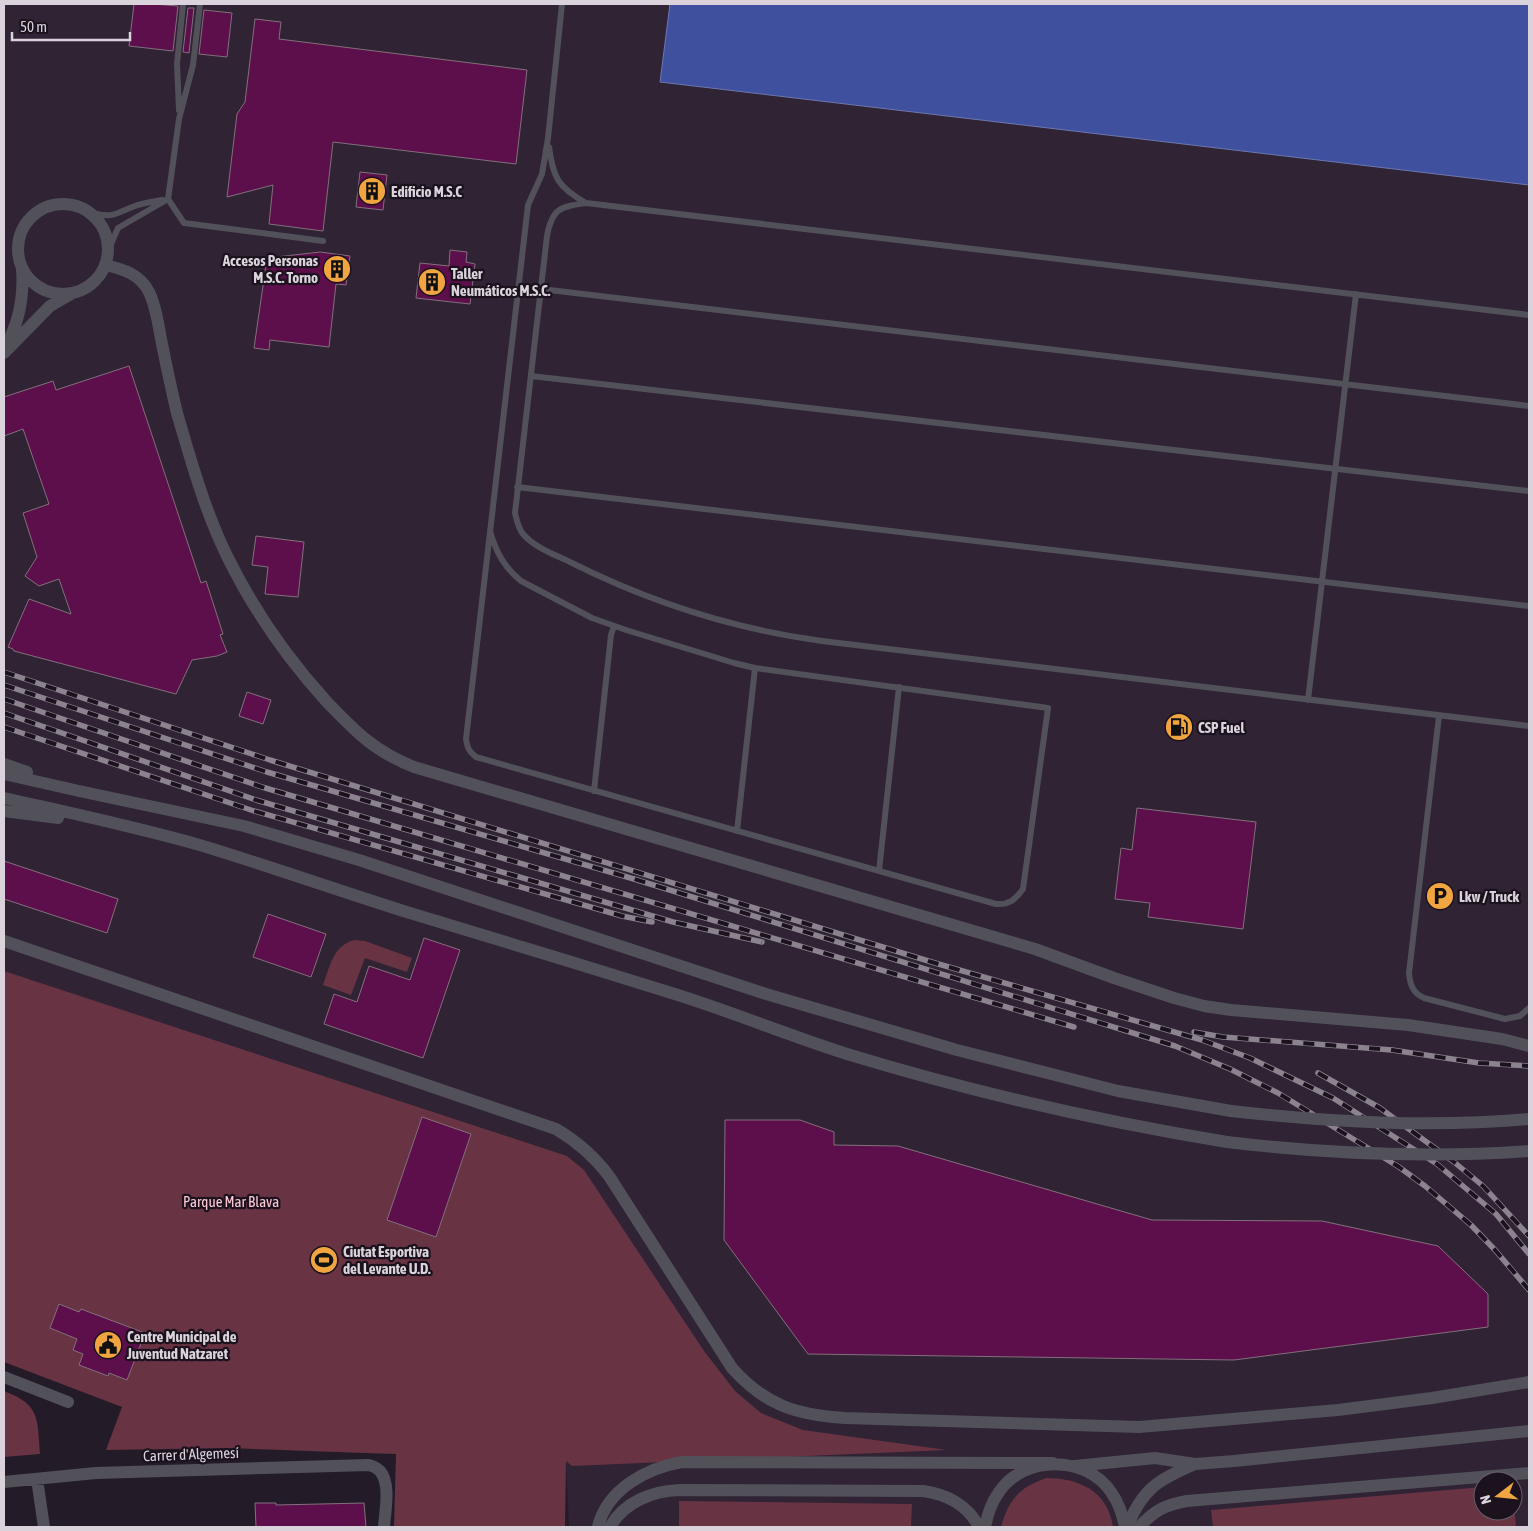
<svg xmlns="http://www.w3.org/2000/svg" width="1533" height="1531" font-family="'Asap Condensed',sans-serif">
  <rect width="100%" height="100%" fill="#241b28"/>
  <path fill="#2f2334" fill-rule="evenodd" d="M4,4h666l-10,78 869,103v1342h-960l-3,-66 -170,-7 -102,-3 -290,-475zM1483,1481h30v30h-30z"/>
  <path fill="#683343" d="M355,940l10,1 47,17 -5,14 -42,-14 -14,37 -28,-10c7,-19 10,-40 32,-45z
    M4,971l563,185 17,14 120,181 31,40 26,22 42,17 144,20 -375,16 -6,-5 -1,66h-171l2,-73 -170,-6 -120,2 16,-43 -118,-45z
    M4,1391c37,14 33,28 36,63l-36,3z
    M1046,1478c33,0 62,13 67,49h-112c8,-28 18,-39 45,-49z
    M1483,1487v24h30v-22l3,38h-303l-2,-17z
    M679,1501l233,3 -1,23h-232z"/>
  <path fill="#3f509e" stroke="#6e77b1" d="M670,4h859v181l-869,-103z"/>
  <path fill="#5d0f4b" stroke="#82707c" d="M134,4h20l24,2 -5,45 -44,-5z
    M188,8h6l-5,45 -6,-1z
    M204,10l28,3 -5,44 -28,-3z
    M255,19l26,3 -2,17 248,31 -11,94 -183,-22 -10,89 -54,-7 4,-39 -46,12 10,-83 8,-12z
    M360,172l27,3 -4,35 -27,-3z
    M450,250l17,2 -1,10 9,2 -5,40 -54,-6 4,-35 29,3z
    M320,252l30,4 -4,29 -10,-1 -7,63 -59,-7 -1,10 -15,-2 13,-90z
    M129,366l72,217 5,-2 17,53 -3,1 7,17 -10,4 -25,4 -16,34 -162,-43 -1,-2 -5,-2 21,-48 42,15 -12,-35 -20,7 -14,-10 12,-19 -14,-44 26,-9 -26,-75 -19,7v-39l49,-16 3,9z
    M256,536l48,6 -6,55 -33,-3 3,-27 -16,-2z
    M247,692l24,8 -8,24 -24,-8z
    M1137,808l119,14 -13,107 -95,-12 2,-14 -35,-4 6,-51 11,2z
    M4,861l114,38 -11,34 -103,-34z
    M268,914l58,20 -15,43 -58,-20z
    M424,938l36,12 -37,108 -99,-34 10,-30 23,8 12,-36 41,14z
    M422,1117l49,17 -35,103 -49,-17z
    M725,1120h75l34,12v13l64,1 254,74 170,1 116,25 50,48v33l-254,33 -426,-6 -84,-114z
    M59,1304l20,8 2,-3 64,24 -18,47 -18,-7 -1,3 -29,-11 4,-11 -10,-4 4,-11 -27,-11z
    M255,1503h21v2l88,-2 2,24h-110z"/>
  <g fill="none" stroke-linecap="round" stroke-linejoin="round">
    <path stroke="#525159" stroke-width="6" d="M200,4l-7,61 -14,54 -11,80 16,24 139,18
      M179,110l-2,-46 6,-60
      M549,147c4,31 9,40 37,56
      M89,212c25,7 24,2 46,-6 8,-3 18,-4 27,-6
      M108,251l10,-23 50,-29
      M541,289l988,117
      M1529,315l-943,-112c-26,4 -34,5 -39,33l-32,277c2,7 3,15 8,21 12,14 33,21 49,29 80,40 161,66 250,78l707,85
      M531,376l998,115
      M517,487l1012,119
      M490,531c6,21 14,36 31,50l71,37 34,12 108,33 21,5 293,40 -25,181c-8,11 -14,16 -27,15l-520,-147c-7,-5 -9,-10 -10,-18l62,-534 14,-31 6,-36 14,-134
      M1308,700l48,-406
      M1439,716l-30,257c1,12 4,20 15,25l81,21 15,-3 9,-8
      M594,791l17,-156 3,-9
      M737,831l18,-163
      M879,871l20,-184"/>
    <path stroke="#525159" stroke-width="12" d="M18 249a45 45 0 1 1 90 0a45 45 0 1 1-90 0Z
      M105,265c18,4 35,9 44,27 7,14 9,31 12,47 5,25 10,49 16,74 14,48 28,98 50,143 26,53 60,102 100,146 29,30 47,49 87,65l621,182 79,29 60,20 30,8 27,4 177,15 94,14 27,7
      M6,345c14,-24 18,-48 16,-76
      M4,353l46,-47 21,-12
      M4,764l23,8
      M4,774l75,17 165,35 115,34 407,134 191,56 161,41 113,20
      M4,798c66,15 133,29 199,48 69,21 137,45 207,67 89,27 179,54 268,82 57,18 112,41 169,59 125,38 251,67 380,88
      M4,811l54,7
      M4,941l552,188c22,13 38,27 53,47l123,192c33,37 64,47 113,50l294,9 199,-17 94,-12 97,-16
      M4,1377l64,25
      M1075,1466l80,-8 40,6 39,-3 295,-30
      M37,1479l7,48
      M4,1482l92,-9 273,-8c4,1 8,3 11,6 11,13 5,40 4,56
      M598,1527c9,-38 49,-59 84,-65l371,1
      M610,1527c14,-25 42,-36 70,-37l243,1c23,3 45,14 56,36
      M985,1527c3,-13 6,-24 14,-35 25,-37 87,-37 112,0 8,11 11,22 14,35
      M1127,1527c16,-39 31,-47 68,-63
      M1139,1527c16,-17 26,-22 48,-26l342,-28"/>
    <defs>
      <path id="rail" d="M4,672l266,88 665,203 267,77 48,18 83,40 104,66 59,50 33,40
        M4,685l263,87 367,107 541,167 55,23 48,24 121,74 26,19 46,39 24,25 34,40
        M4,699l258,88 812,240
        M4,713l252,87 417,122 89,20
        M4,727l250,84 368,105 30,6
        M1194,1032l29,5 169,13 87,13 50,3
        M1318,1073l62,35 74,54 29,24 46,50"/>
    </defs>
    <use href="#rail" stroke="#8b838e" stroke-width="5.5"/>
    <use href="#rail" stroke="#1b121e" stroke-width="4" stroke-dasharray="11" stroke-linecap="butt"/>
    <path stroke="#525159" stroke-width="12" d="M1231,1111c99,11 199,17 298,8
      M1227,1142c101,12 201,16 302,9"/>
  </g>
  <defs>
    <symbol id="building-disc" viewBox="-11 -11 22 22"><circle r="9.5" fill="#f1a540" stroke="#1b121e"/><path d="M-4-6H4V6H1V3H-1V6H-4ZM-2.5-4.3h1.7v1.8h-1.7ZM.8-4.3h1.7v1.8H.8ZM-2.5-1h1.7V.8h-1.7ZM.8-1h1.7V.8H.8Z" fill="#111"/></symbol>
    <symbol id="fuel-disc" viewBox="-11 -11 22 22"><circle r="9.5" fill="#f1a540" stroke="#1b121e"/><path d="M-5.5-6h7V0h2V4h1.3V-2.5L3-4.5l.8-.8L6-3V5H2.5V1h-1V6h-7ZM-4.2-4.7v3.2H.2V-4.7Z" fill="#111"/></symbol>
    <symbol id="parking-disc" viewBox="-11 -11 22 22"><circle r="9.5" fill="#f1a540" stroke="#1b121e"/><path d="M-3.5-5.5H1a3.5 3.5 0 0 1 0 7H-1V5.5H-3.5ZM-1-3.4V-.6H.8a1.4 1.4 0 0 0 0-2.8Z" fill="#111"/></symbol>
    <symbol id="stadium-disc" viewBox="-11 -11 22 22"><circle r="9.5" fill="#f1a540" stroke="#1b121e"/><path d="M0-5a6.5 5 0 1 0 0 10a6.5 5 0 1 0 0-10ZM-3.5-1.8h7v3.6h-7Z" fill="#111"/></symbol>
    <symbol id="civic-disc" viewBox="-11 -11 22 22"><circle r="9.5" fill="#f1a540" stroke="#1b121e"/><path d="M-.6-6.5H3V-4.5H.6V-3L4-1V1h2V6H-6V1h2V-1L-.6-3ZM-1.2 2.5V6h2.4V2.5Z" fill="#111"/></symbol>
  </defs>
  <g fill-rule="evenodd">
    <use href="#building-disc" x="356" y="175" width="32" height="32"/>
    <use href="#building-disc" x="321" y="253" width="32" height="32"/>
    <use href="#building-disc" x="416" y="266" width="32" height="32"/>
    <use href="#fuel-disc" x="1163" y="711" width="32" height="32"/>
    <use href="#parking-disc" x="1424" y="880" width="32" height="32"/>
    <use href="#stadium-disc" x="308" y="1244" width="32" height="32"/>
    <use href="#civic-disc" x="92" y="1329" width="32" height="32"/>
  </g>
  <g text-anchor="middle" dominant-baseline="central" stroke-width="4.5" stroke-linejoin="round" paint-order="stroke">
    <g font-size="15" font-weight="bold" fill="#dad3dc" stroke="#1b121e" text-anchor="start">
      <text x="391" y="191">Edificio M.S.C</text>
      <text x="318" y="260" text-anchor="end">Accesos Personas<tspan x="318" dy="17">M.S.C. Torno</tspan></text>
      <text x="451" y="273">Taller<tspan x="451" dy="17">Neumáticos M.S.C.</tspan></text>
      <text x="1198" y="727">CSP Fuel</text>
      <text x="1459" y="896">Lkw / Truck</text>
      <text x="343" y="1251">Ciutat Esportiva<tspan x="343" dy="17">del Levante U.D.</tspan></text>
      <text x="127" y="1336">Centre Municipal de<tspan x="127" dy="17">Juventud Natzaret</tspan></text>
    </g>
    <g font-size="15" fill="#fdc8d5" stroke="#1b121e">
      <text x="231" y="1201">Parque Mar Blava</text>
    </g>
    <g font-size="15" fill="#dad3dc" stroke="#1b121e">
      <text transform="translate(191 1454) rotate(-2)">Carrer d'Algemesí</text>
    </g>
  </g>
  <rect width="1533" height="1531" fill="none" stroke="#dad3dc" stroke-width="10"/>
  <g transform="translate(1498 1496) rotate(254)"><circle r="24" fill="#1b121e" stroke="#675f6a"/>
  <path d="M0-4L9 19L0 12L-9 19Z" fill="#f1a540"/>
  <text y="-8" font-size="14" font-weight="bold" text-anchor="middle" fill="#dad3dc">N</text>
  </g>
  <path d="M12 32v8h118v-8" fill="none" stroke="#dad3dc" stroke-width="2.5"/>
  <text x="20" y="32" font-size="15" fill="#dad3dc" stroke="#1b121e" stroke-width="4" paint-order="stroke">50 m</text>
</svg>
